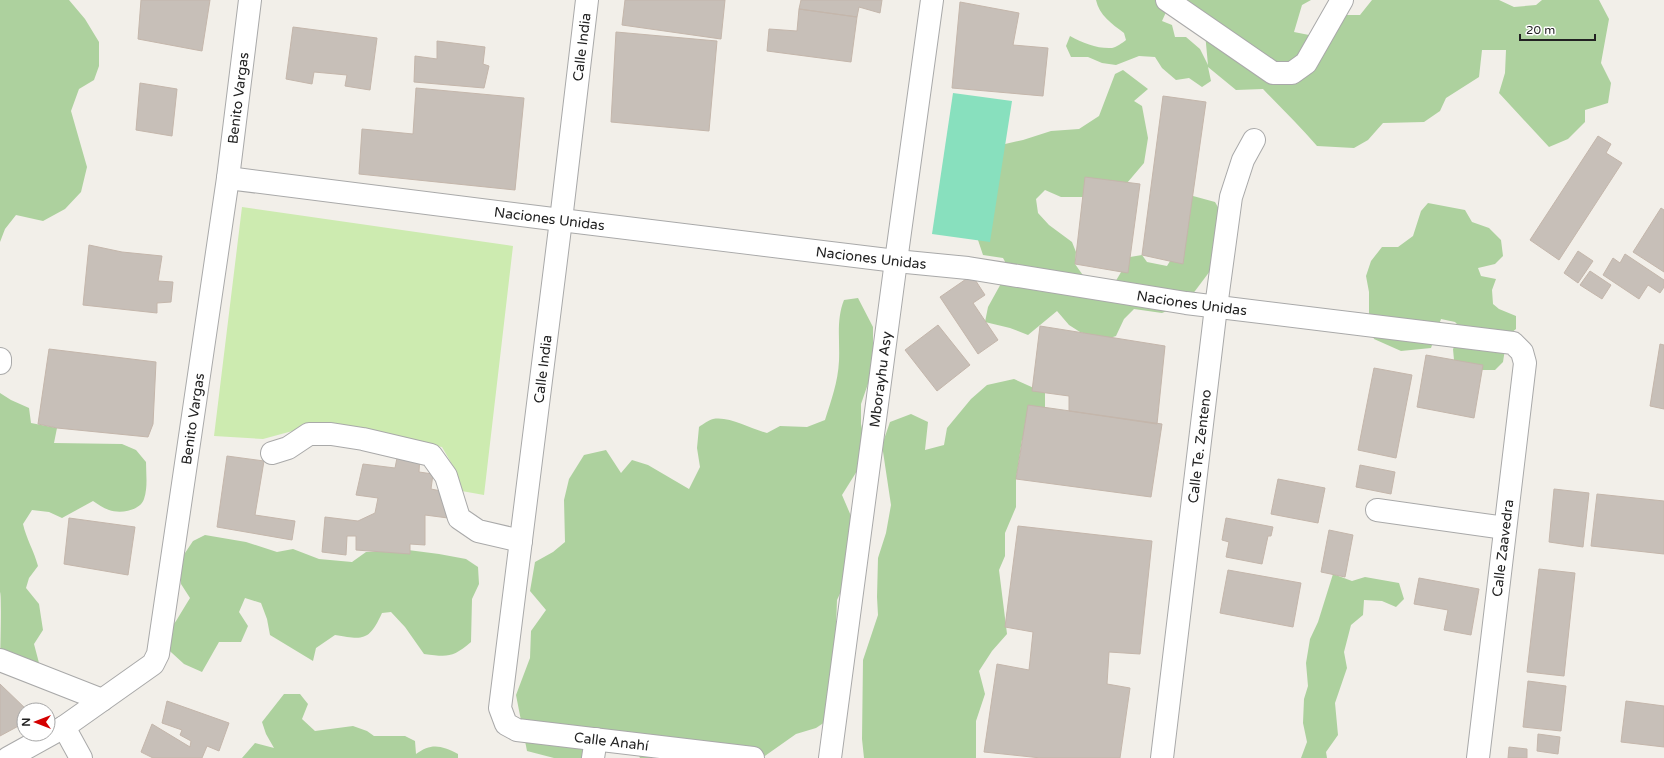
<svg xmlns="http://www.w3.org/2000/svg" width="1664" height="758" font-family="'Varela Round',sans-serif">
  <rect width="100%" height="100%" fill="#f2efe9"/>
  <path fill="#cdebb0" d="M242,207l271,39 -29,249 -28,-5 1,-17 -15,-26 -131,-21 -48,13 -49,-3z"/>
  <path fill="#add19e" d="M0,0h69l16,19 14,23v24l-5,14 -15,9 -8,22 16,56 -6,25 -16,17 -22,12 -27,-6 -11,14 -5,13z
    M1096,0h70l1,10 -5,11 10,4 3,12h11l14,12 8,16 -3,-32 -23,-33h129l-9,5 -8,27 25,5 13,-22h28l12,-15h127l15,7 22,-2 6,-5h57l10,19 -8,44 10,20 -3,20 -23,7v12l-17,17 -19,8 -50,-54 6,-20 1,-23h-24l-3,27 -33,21 -6,13 -16,11 -41,1 -15,17 -14,8 -37,-2c-17,-20 -36,-38 -54,-57l-27,1 -28,-23 3,14 -9,6 -13,-9 -13,2 -14,-12 -7,-11 -16,-1 -23,9 -14,-2 -14,-6h-17l-5,-11 4,-10c13,7 28,13 42,12 5,-1 10,-5 14,-8l-2,-7c-12,-9 -25,-18 -28,-33z
    M1123,70l25,19 -14,12 8,5 6,32 -4,25 -17,20 -30,6 -14,8h-22l-16,-7 -9,9 2,14 11,12 23,17 4,10 -1,12 12,17 27,3 16,-27 12,-2 5,7 20,4 14,-23 2,-38 10,-9 22,6 4,7 -9,62 -24,32 -24,10 -28,-4 -10,10 -8,17 -12,4 -24,-8 -11,-7 -12,-14 -29,24 -18,-7 -25,-6 3,-15 21,-38 -6,-11 -20,-3 -5,-15v-31l8,-46 19,-19 18,-4 28,-9 28,-2 20,-13 16,-42z
    M1428,203l37,7 7,12 17,6 12,12 2,16 -8,8 -17,4 3,8 15,3 -4,11 1,14 6,5 17,7v13l-9,7 -4,26 -8,8h-25l-16,-10 -1,-11 11,-18 -9,-9 -14,-3 -10,29 -30,3 -27,-12 -5,-14v-33l-3,-16 5,-15 11,-14h16l15,-11 8,-25z
    M858,298l15,29v23l-3,28 -9,26v20l3,15 -7,32 -15,24 12,28 -9,60 -8,17 -1,27 8,26 -16,67 -12,8 -20,6 -34,24h-122l-7,-15 -22,-9 -25,24h-32l-27,-7 -11,-56 14,-37 1,-27 15,-21 -16,-19 5,-29 18,-10 12,-10 -1,-42 5,-21 15,-24 22,-5 15,23 11,-13 16,5 41,24 11,-22 -3,-19 2,-21c4,-3 10,-7 14,-8 17,-3 37,10 54,14l13,-7 27,1 18,-7c6,-19 13,-38 14,-59 1,-21 -3,-41 5,-61z
    M1014,379l31,14v39l-23,8 -6,39v28l-11,26v23l-6,14 8,64 -15,17 -13,20 6,23 -9,27v37h-112l-2,-19 1,-79 15,-45 -1,-18 1,-39 8,-25 5,-28 -9,-60 8,-23 21,-8 17,8 -3,28 19,-5 3,-17 24,-29 16,-14z
    M0,393l11,7 18,8 2,15 26,5 -3,15 68,1 14,6 10,12c0,12 2,25 -2,37 -4,12 -24,15 -35,11 -6,-2 -11,-6 -16,-9l-31,17 -13,-6 -17,-2 -9,14c3,14 11,27 15,42l-9,12 -3,10 13,16 4,26 -9,14 5,19 -39,7c0,-11 2,-75 0,-78z
    M205,535l41,7 31,10 16,-3 26,10 33,3 14,-10 42,-2 31,4 27,5 12,8 1,17 -7,15 -1,43c-19,16 -23,15 -47,12l-19,-27 -14,-15 -9,1c-13,28 -18,27 -47,22l-19,13 -3,13 -43,-26 -3,-16 -6,-16 -16,-5 -6,14 9,14 -7,16h-22l-17,30 -18,-8 -24,-22 16,-21 14,-23 -9,-14v-25l12,-18z
    M1333,574l19,7 13,-4 34,6 5,16 -8,8 -14,-6 -18,-1 -1,15 -12,10 -7,27 3,16 -12,35 3,32 -12,17 1,6h-26l6,-16 -4,-19 1,-24 4,-13 -2,-23 4,-24 8,-17z
    M284,694h16l8,10 -6,15 13,12 38,-5 14,5 7,5h31l10,5 1,13c15,-11 25,-9 42,0v4h-216l13,-15 19,5 -8,-14 -4,-12z"/>
  <path fill="#88e0be" d="M953,93l59,8 -22,141 -58,-8z"/>
  <path fill="#c7bfb8" stroke="#c4b6ab" d="M141,0h69l-8,51 -64,-12z
    M625,0h100l-4,39 -99,-14z
    M801,0h81l-2,13 -21,-6 -2,10 -58,-8z
    M960,2l59,11 -6,32 35,3 -5,48 -91,-8z
    M799,9l58,8 -6,45 -84,-11 2,-22 28,2z
    M293,27l84,11 -7,52 -25,-4 2,-11 -33,-3 -2,12 -26,-5z
    M616,32l101,9 -8,90 -98,-9z
    M437,41l48,6 -2,17 6,2 -5,22 -70,-6 1,-26 22,3z
    M140,83l37,6 -5,47 -36,-6z
    M416,88l108,10 -9,92 -156,-16 3,-45 51,5z
    M1163,96l43,6 -23,162 -41,-9z
    M1598,136l13,8 -5,9 16,10 -63,97 -29,-20z
    M1085,177l55,7 -12,89 -53,-9z
    M1661,208l3,2v62l-31,-20z
    M89,245l33,7 40,4 -4,25 15,1 -2,20 -14,1v10l-74,-8z
    M1578,251l15,10 -15,22 -14,-10z
    M1625,254l39,26v7l-4,6 -12,-8 -9,14 -36,-24 10,-17 7,5z
    M1590,271l21,14 -9,14 -22,-14z
    M972,275l13,20 -12,8 25,37 -20,14 -38,-57z
    M938,325l32,40 -33,26 -32,-41z
    M1040,326l125,20 -8,78 -88,-13v-15l-37,-5z
    M1660,344l4,1v64l-14,-3z
    M49,349l107,13 -3,62 -5,13 -91,-9 -19,-4z
    M1426,355l57,10 -9,53 -57,-11z
    M1374,368l38,7 -16,83 -38,-8z
    M1028,405l134,19 -11,73 -135,-18z
    M398,453l22,2 -1,17 14,2 -2,15 20,4 -3,25 -23,-3v30l-15,-1v10l-54,-4v-14h-9l-1,19 -24,-3 3,-35 33,4 17,-8 3,-15 -22,-3 7,-31 32,4z
    M227,456l37,5 -9,54 40,6 -3,19 -75,-13z
    M1360,465l35,7 -4,22 -35,-7z
    M1278,479l47,9 -7,35 -47,-9z
    M1554,489l35,4 -6,54 -34,-5z
    M1597,494l67,7v53l-73,-8z
    M69,518l66,9 -7,48 -64,-11z
    M1226,518l47,9 -2,9h-3l-6,28 -36,-7 3,-15 -7,-2z
    M1018,526l134,15 -12,113 -31,-2 -2,32 23,4 -10,70h-79l-57,-6 13,-88 32,6 4,-38 -28,-5z
    M1329,530l24,5 -8,42 -24,-5z
    M1539,569l36,4 -11,103 -37,-4z
    M1228,570l73,13 -8,44 -73,-14z
    M1419,578l60,11 -8,46 -27,-5 4,-20 -34,-6z
    M1528,681l38,5 -5,45 -38,-4z
    M0,684l27,26h-3v13l-24,13z
    M167,701l62,22 -10,28 -12,-5 -5,12h-49l-12,-6 11,-28 38,23 1,-6 -11,-6 2,-5 -20,-7z
    M1626,701l38,5v41l-43,-5z
    M1538,734l22,3 -2,17 -21,-3z
    M1509,747l18,2v9h-19z"/>
  <g fill="none" stroke-linecap="round" stroke-linejoin="round">
    <defs>
      <g id="minor">
        <path id="s1" d="M587,0l-26,220 -61,488 6,16 11,6 236,28"/>
        <path d="M1167,0l106,73h19l14,-10 36,-63"/>
        <path id="s2" d="M228,178l333,42 335,41 72,7 218,35 327,40 9,9 3,11 -47,395"/>
        <path d="M0,359v4"/>
        <path d="M272,453l16,-5 21,-14h22l32,5 68,16 15,21 13,42 19,13 43,10"/>
        <path d="M1377,510l128,18"/>
        <path d="M0,660l102,40"/>
        <path d="M64,727l17,31"/>
        <path id="s3" d="M8,758l56,-31 89,-63 5,-10 70,-476 22,-178"/>
        <path d="M593,758l3,-19"/>
        <path id="s4" d="M830,758l66,-497 36,-261"/>
        <path id="s5" d="M1162,758l54,-451 15,-110 12,-37 11,-20"/>
      </g>
    </defs>
    <use href="#minor" stroke="#a9a9a9" stroke-width="24"/>
    <use href="#minor" stroke="#fff" stroke-width="22"/>
  </g>
  <g text-anchor="middle" dominant-baseline="central" stroke-width="3" stroke-linejoin="round" paint-order="stroke">
    <g font-size="14" fill="#222" stroke="#fff">
      <text transform="translate(582 47) rotate(-83)">Calle India</text>
      <text stroke="none"><textPath href="#s3" startOffset="746">Benito Vargas</textPath></text>
      <text stroke="none"><textPath href="#s2" startOffset="324">Naciones Unidas</textPath></text>
      <text stroke="none"><textPath href="#s2" startOffset="648">Naciones Unidas</textPath></text>
      <text stroke="none"><textPath href="#s2" startOffset="972">Naciones Unidas</textPath></text>
      <text transform="translate(543 369) rotate(-83)">Calle India</text>
      <text stroke="none"><textPath href="#s4" startOffset="382">Mborayhu Asy</textPath></text>
      <text stroke="none"><textPath href="#s3" startOffset="422">Benito Vargas</textPath></text>
      <text stroke="none"><textPath href="#s5" startOffset="314">Calle Te. Zenteno</textPath></text>
      <text transform="translate(1503 548) rotate(-83)">Calle Zaavedra</text>
      <text stroke="none"><textPath href="#s1" startOffset="838">Calle Anahí</textPath></text>
    </g>
  </g>
  <g transform="translate(36 722) rotate(270)"><circle r="19" fill="#ffffff" stroke="#a7a7a7"/>
  <path d="M0-3L7 15L0 10L-7 15Z" fill="#d40000"/>
  <text y="-6" font-size="11" font-weight="bold" text-anchor="middle" fill="#222222">N</text>
  </g>
  <path d="M1520 34v6h75v-6" fill="none" stroke="#222222" stroke-width="2"/>
  <text x="1526" y="34" font-size="12" fill="#222222" stroke="#ffffff" stroke-width="3" paint-order="stroke">20 m</text>
</svg>
